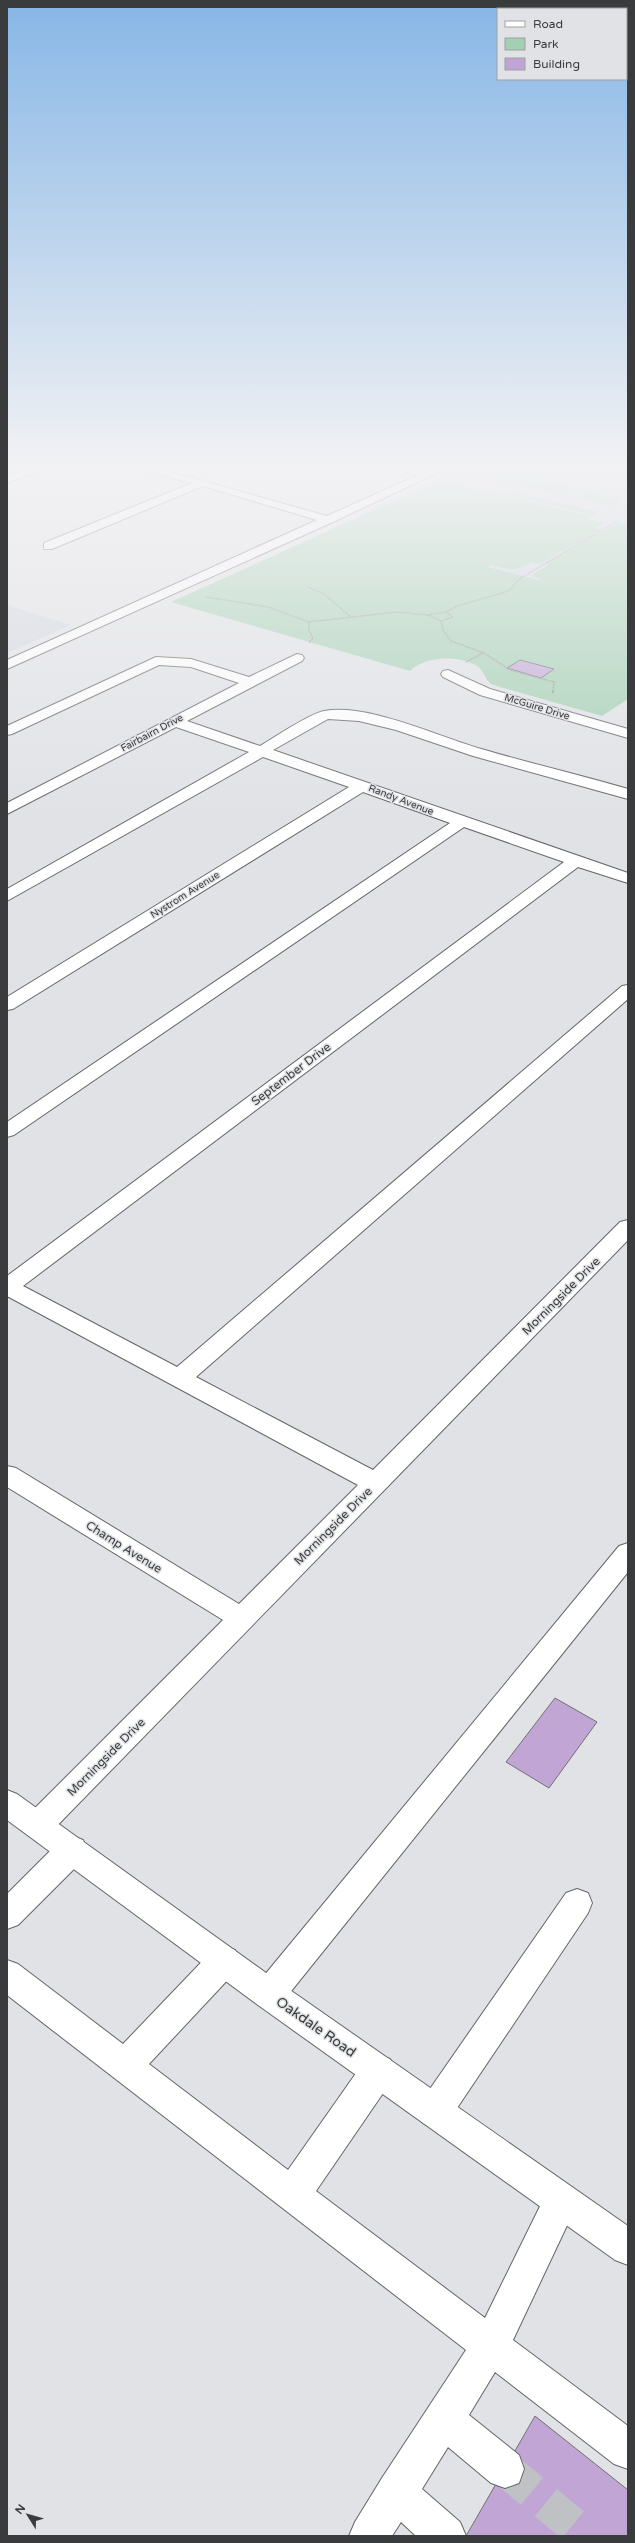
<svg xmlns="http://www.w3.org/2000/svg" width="635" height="2543" font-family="'Varela Round',sans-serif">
  <rect width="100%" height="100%" fill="#e1e2e6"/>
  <path fill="#d2d6e0" d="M474,463h154v139l-297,-74z
    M7,605l64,20 -64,28z"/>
  <path fill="#a3cfb2" d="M532,463h31l-23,11 -22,-5z
    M575,463h49l-21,11 -35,-7z
    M517,469l22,5 -23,12 -22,-5z
    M535,481l35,7 -11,6 -34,-8z
    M457,485l135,31 -4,3 15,3 1,2 -8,4 4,2 -60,34 -8,-2c-17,10 -22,8 -41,3l-3,2 51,13 2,-1 -7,-2 -1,-3 15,-9 -3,-2 73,-41 10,2v175l-26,17 -109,-31c-9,-5 -8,-14 -16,-19 -18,-11 -52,-10 -67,5l-239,-69 257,-116 23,1z
    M513,492l87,20 -6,3 -87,-20z
    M587,492l35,8 -10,6 -35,-8z"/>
  <path fill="#c1a6d5" stroke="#717073" d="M520,660l34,9 -13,9 -34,-10z
    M555,1698l42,24 -48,66 -43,-26z
    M535,2416l93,74v46h-162z"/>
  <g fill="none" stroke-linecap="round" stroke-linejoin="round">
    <path stroke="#c0c1c4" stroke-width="35" stroke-dasharray="35 18" stroke-linecap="butt" d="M505,2469l81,67"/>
    <defs>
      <path id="minor" d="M44,463h15l-52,20v-7z
        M122,463h17l188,53 91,-41 -37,-10 -1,-2h17l31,7 17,-7h13l-125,59 -326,147v-9l310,-140 -114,-34 -151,63h-8v-6l148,-60 -69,-18z
        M297,654l5,1 2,3 -2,3 -115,60 73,25c15,-9 49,-32 64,-35 45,-8 116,27 161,39 47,14 96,25 143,39v10l-155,-43 -77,-26 -37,-9 -31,-2 -55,31 355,123v10l-50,-16 -555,419 154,81 445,-381 6,-1v14l-432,378 177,93 247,-248 8,-2v20l-579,594 -11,4 -11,-4 -4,-9 4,-9 196,-196 -216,-133v-21l9,2 223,136 119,-119 -351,-189v-20l557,-414 -100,-35 -450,308 -7,2v-15l443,-299 -87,-31 -350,217 -6,1v-13l342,-210 -86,-30 -256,144v-12l242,-137 -73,-25 -169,87v-11l232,-120 -48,-16 -32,-2 -147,69 -5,1v-9l149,-69 35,2 58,18z
        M448,670l42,19 138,40v9l-148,-43 -37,-18 -2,-3 2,-3z
        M628,1543v29l-348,433 -11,4 -11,-4 -5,-11 5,-11 361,-437z
        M72,1836l11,4 4,10 -4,10 -65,65 -11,4v-35l54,-54z
        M577,1889l11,4 4,10 -4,10 -141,210 -12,5 -12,-5 -5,-12 5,-12 143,-206z
        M224,1946l11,4 5,11 -5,11 -86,92 139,106 78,-111 12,-4 12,4 5,12 -5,12 -74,108 169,127 64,-130 12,-6 12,6 6,12 -66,140 115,86v43l-14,-5 -119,-92 -26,43 50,40 5,14 -5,14 -14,5 -14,-5 -43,-36 -26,42 38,33 6,14h-50l-15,-14 -9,14h-43l6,-14 27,-44 84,-128 -459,-355v-35l11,4 105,80 90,-94z"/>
      <path id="major" d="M7,1790l10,4 263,189 348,243v39l-13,-5 -357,-255 -251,-185z"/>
    </defs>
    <use href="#minor" stroke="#646568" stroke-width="2"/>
    <use href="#major" stroke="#646568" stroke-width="2"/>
    <path stroke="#949598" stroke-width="1.5" stroke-dasharray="1.5 1" stroke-linecap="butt" d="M308,587l16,7 27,23
      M206,597l62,10 41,15 88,-10 31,3 13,6 2,9 8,11 33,12 26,17 44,12 -1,10
      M446,612l11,-6 52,-15 10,-12 98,-58
      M428,615l18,-3 7,5 -12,4
      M309,622v8l4,8 -4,5
      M466,662l17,-9"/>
    <path stroke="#949598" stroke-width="2" stroke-dasharray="2 1.5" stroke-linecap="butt" d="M553,693v-2"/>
    <use href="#minor" fill="#fff" fill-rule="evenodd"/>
    <use href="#major" fill="#fff" fill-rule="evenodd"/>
  </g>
  <linearGradient id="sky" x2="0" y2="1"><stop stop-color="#87b6e6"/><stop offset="0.57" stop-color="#f2f2f4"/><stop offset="1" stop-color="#f2f2f4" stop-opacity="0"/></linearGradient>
  <rect width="635" height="819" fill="url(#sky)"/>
  <g text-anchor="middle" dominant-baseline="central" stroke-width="3" stroke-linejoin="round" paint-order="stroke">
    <g font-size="10" fill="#3a3b3c" stroke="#e1e2e6">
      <text transform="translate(537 707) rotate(17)">McGuire Drive</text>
      <text transform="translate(152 733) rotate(-28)">Fairbairn Drive</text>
      <text transform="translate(401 800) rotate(21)">Randy Avenue</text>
      <text transform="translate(185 895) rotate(-32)">Nystrom Avenue</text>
    </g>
    <g font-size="12" fill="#3a3b3c" stroke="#e1e2e6">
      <text transform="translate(291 1074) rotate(-37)">September Drive</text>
      <text transform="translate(561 1296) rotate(-45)">Morningside Drive</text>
      <text transform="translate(333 1526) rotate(-45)">Morningside Drive</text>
      <text transform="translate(124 1547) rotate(32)">Champ Avenue</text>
      <text transform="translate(106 1757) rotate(-45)">Morningside Drive</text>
    </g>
    <g font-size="14" fill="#3a3b3c" stroke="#e1e2e6">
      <text transform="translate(316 2027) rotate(35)">Oakdale Road</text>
    </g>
  </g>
  <rect width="635" height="2543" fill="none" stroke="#3a3b3c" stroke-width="16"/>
  <rect x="497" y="8" width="130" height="72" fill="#e1e2e6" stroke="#9e9fa2"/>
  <rect x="505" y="21" width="20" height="6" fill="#ffffff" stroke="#9e9fa2"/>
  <text x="533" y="28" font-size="12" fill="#3a3b3c">Road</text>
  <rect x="505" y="38" width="20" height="12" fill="#a3cfb2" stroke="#9e9fa2"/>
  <text x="533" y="48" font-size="12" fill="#3a3b3c">Park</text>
  <rect x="505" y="58" width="20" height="12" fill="#c1a6d5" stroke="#9e9fa2"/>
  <text x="533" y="68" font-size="12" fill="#3a3b3c">Building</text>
  <g transform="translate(28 2515) rotate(307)" stroke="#e1e2e6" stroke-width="3" paint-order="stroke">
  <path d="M0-3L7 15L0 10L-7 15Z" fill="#3a3b3c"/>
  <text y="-6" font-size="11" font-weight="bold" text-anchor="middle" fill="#3a3b3c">N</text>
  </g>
</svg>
